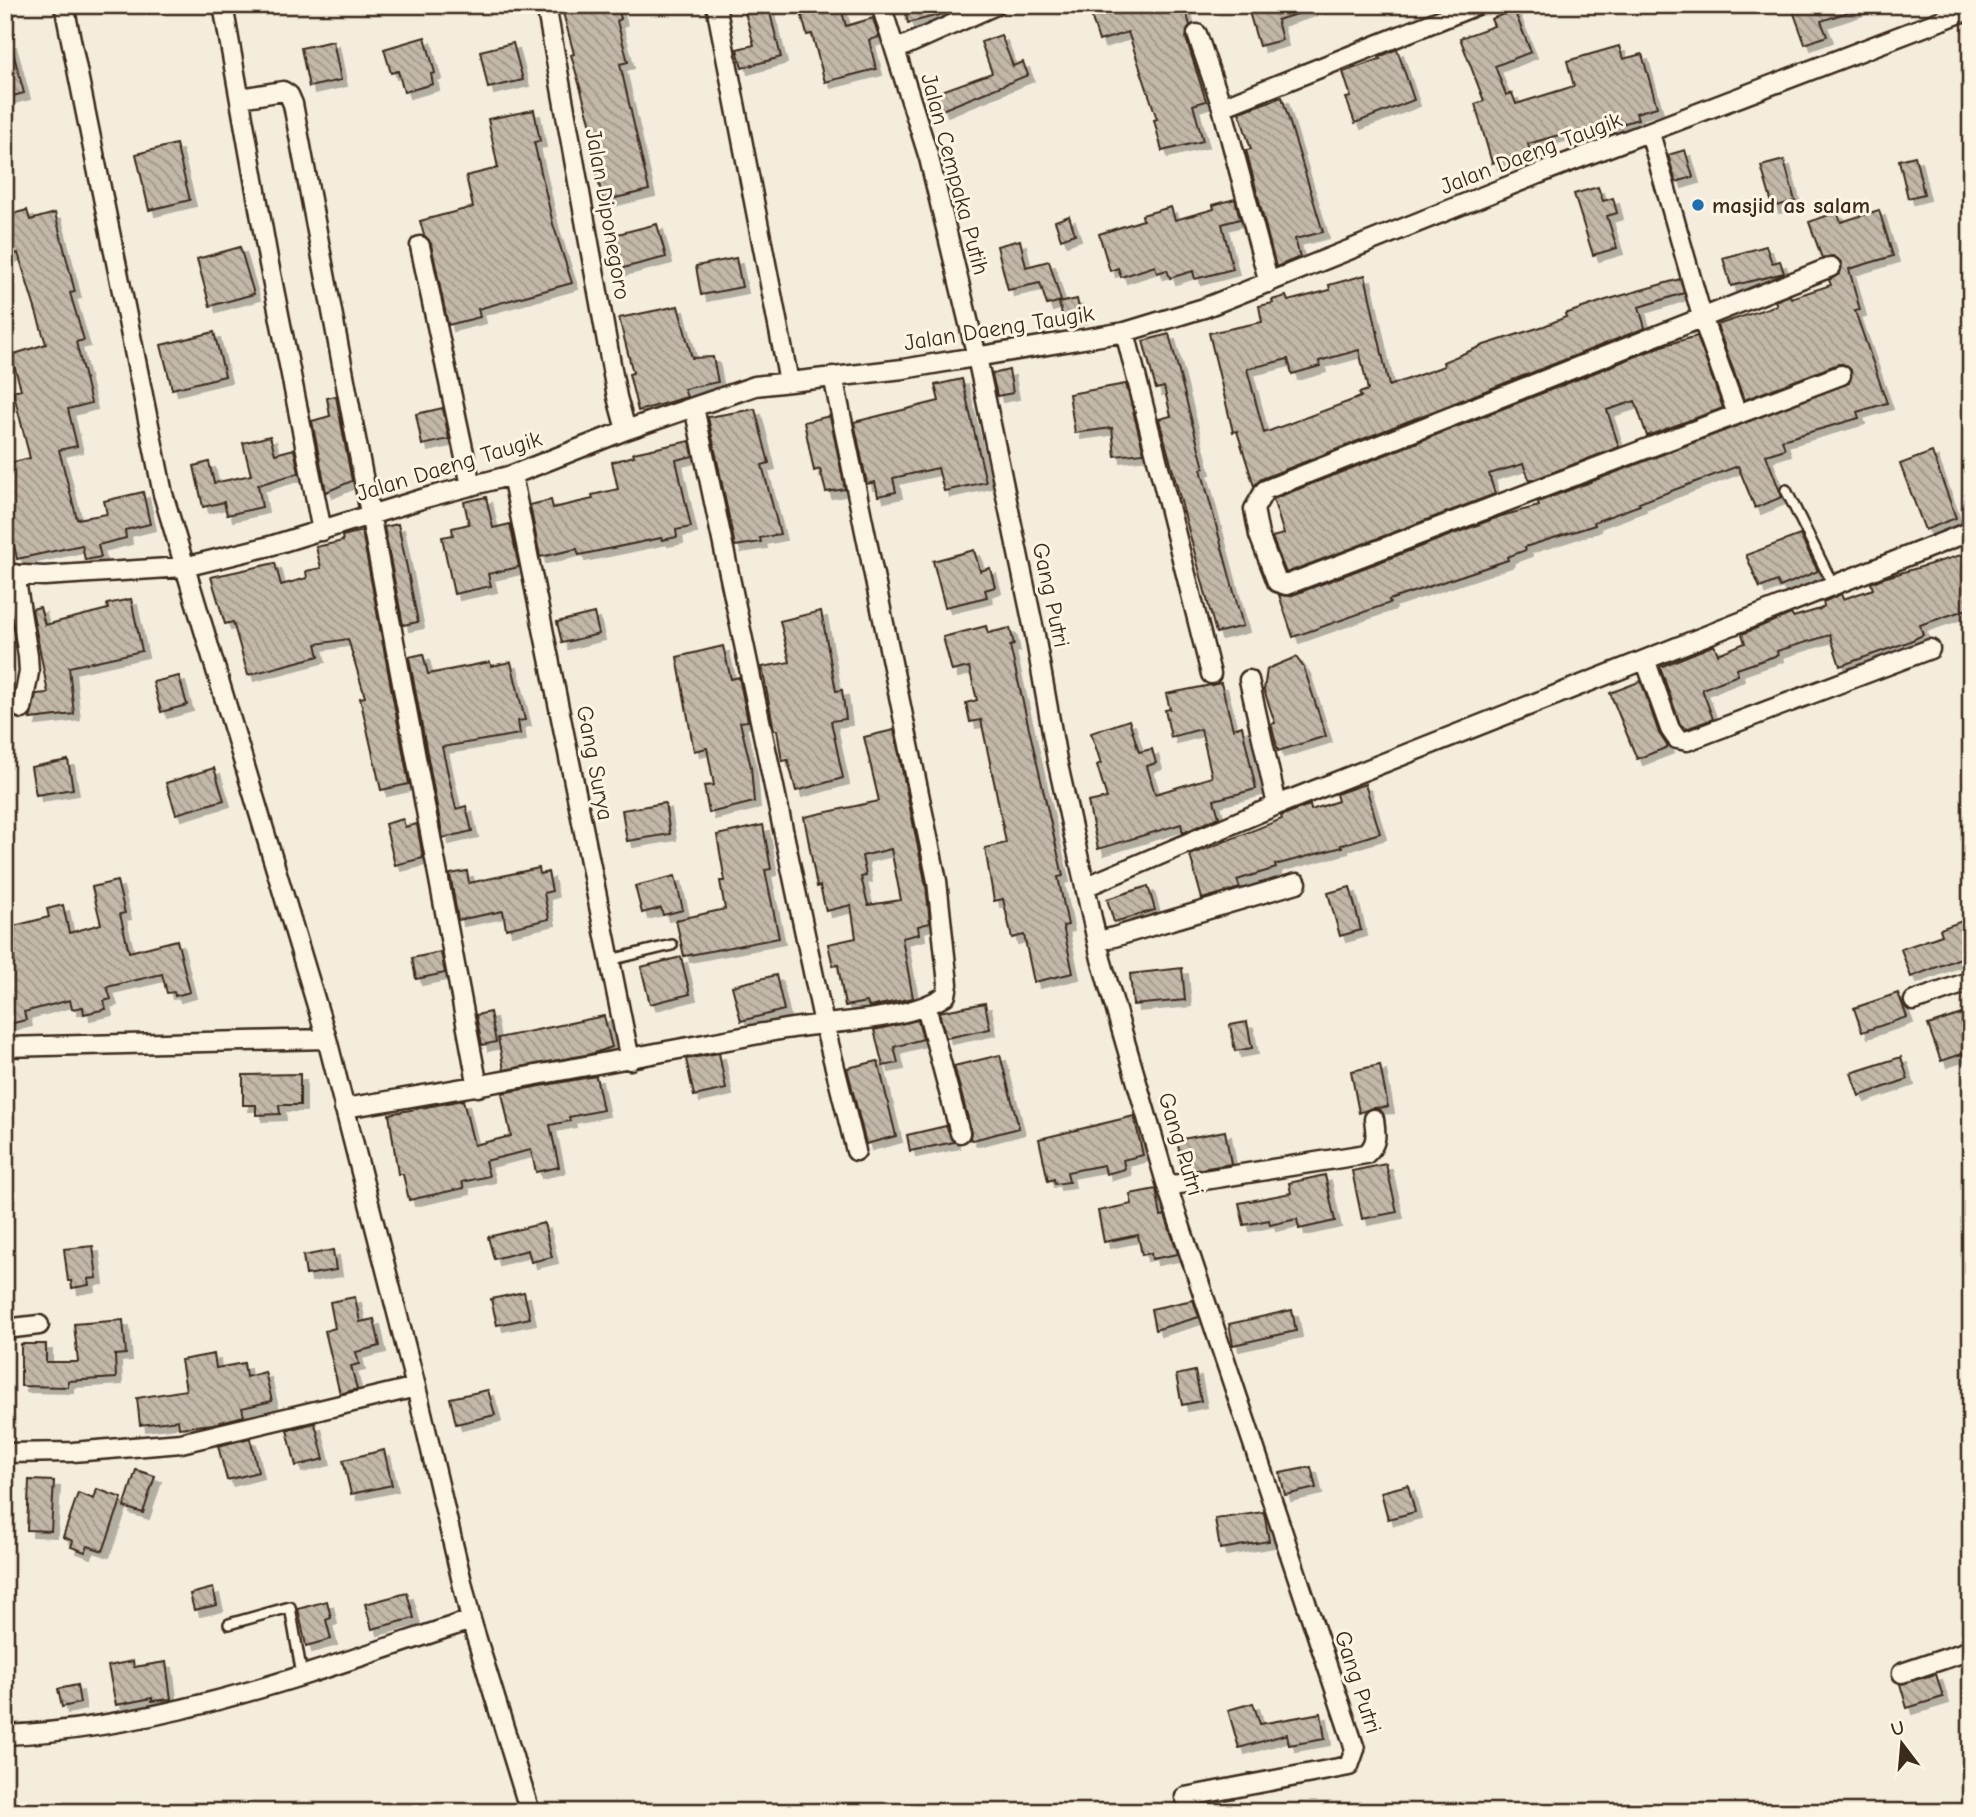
<svg xmlns="http://www.w3.org/2000/svg" width="1976" height="1817" font-family="'Comic Neue',sans-serif">
  <defs>
    <pattern id="building-back-hatch" width="6" height="6" patternUnits="userSpaceOnUse" patternTransform="scale(1.75)"><rect width="6" height="6" fill="#c3b9aa"/><path d="M-1 5l2 2M0 0l6 6M5-1l2 2" fill="none" stroke="#a0978a"/></pattern>
    <filter id="shadow"><feDropShadow dx="6" dy="6" stdDeviation="0" flood-color="#0004"/></filter>
  </defs>
  <rect width="100%" height="100%" fill="#f4eddd"/>
  <filter id="ink" filterUnits="userSpaceOnUse"><feTurbulence type="fractalNoise" baseFrequency=".0143" numOctaves="2"/><feDisplacementMap in="SourceGraphic" scale="14" xChannelSelector="R" yChannelSelector="G"/><feConvolveMatrix kernelMatrix="1 2 1 2 8 2 1 2 1" color-interpolation-filters="sRGB"/></filter>
  <g filter="url(#ink)">
    <path fill="url(#building-back-hatch)" stroke="#3b2a1e" stroke-width="2" fill-rule="evenodd" filter="url(#shadow)" d="M561,5h56l4,14 -4,2 11,41 -8,2 29,126 -46,11 -7,-31 7,-2 -32,-113 3,-1z
      M743,5h25l13,52 -39,11 -5,-19 17,-4z
      M799,5h41l6,21 27,-8 6,19 -10,3 7,29 -51,13 -13,-48 -5,1z
      M904,5h53l1,5 -50,13z
      M1088,5h96l6,20 -4,13 20,63 -13,4 10,36 -41,10 -8,-31 3,-1 -29,-87 -29,9z
      M1247,5h66v4l-36,11 5,20 -23,6z
      M1791,5h68l1,3 -39,13 6,15 -22,8z
      M1514,10l17,42 -36,14 11,29 6,-2 4,11 58,-18 -7,-25 52,-15 4,13 19,-5 15,53 -21,6 2,6 -45,14 2,7 -21,7 -5,-15 -41,12 2,8 -6,2 4,10 -14,4 -4,-10 -18,5 -17,-59 9,-3 -24,-63 34,-12 -3,-7z
      M1001,35l12,31 10,-4 5,13 -86,35 -6,-17 56,-20 -11,-31z
      M425,37l10,36 -4,1 2,10 -29,8 -6,-21 -7,2 -7,-24z
      M10,41l14,52 -19,5v-56z
      M333,41l8,39 -32,7 -8,-39z
      M513,43l10,37 -35,8 -8,-37z
      M1397,49l17,51 -59,23 -9,-25 5,-1 -8,-25 37,-13 -1,-2z
      M1282,97l41,135 -28,7 5,18 -24,10 -30,-117 5,-1 -12,-37z
      M534,110l6,31 -6,1 19,82 19,59 -94,26 2,8 -32,8 -17,-81 -7,-9 -4,-14 53,-14 -7,-31 32,-8 -10,-49z
      M176,144l14,56 -41,10 -13,-56z
      M1685,150l8,27 -17,5 -8,-27z
      M1915,156l9,38 -16,4 -9,-38z
      M1784,160l11,41 -22,6 -12,-41z
      M1598,187l5,14 10,-3 4,15 -10,3 10,32 -24,7 -19,-61z
      M1235,199l5,20 -18,5 11,45 -38,10 -2,-8 -23,7 -3,-8 -10,3 -2,-7 -34,11 -3,-9 -8,3 -11,-37 44,-14 -1,-5 29,-8 4,13 39,-11 -1,-4z
      M27,210l3,10 25,-7 20,79 -5,1 14,47 -8,2 15,61 -23,6 9,37 -18,4 18,69 30,-5 -3,-13 39,-9 7,32 -25,6 1,8 -28,7 3,12 -16,3 -3,-15 -65,14 -4,-18 -8,2v-79l25,-6 -17,-67 8,-2 -10,-34 35,-11 -28,-91 -9,3 -4,-15v-25z
      M1879,210l14,46 -44,13 11,41 -5,1 32,92 -30,9 2,6 -77,22 3,9 -19,6 16,42 -27,11 -17,-42 -99,37 1,2 -46,17 1,3 -70,22 1,3 -19,7 1,3 -119,40 1,3 -97,34 -14,-42 11,1 211,-80 38,-10 -1,-4 311,-119 2,-13 -8,-6h-5l-94,36 -27,-75 60,-20 -2,-4 15,-6 1,3 40,-13 -2,-5 11,-7 2,-10 -9,-7 -11,2 -13,-36 28,-10 4,10z
      M1069,216l6,18 -14,5 -6,-18z
      M657,224l9,33 -47,12 -9,-33z
      M1020,240l6,27 23,-6 12,40 -14,4 -7,-22 -32,7 -11,-44z
      M1766,246l6,17 8,-2 4,12 -53,13 -8,-28z
      M240,247l14,47 -44,12 -13,-47z
      M736,258l6,29 -41,8 -5,-29z
      M1365,275l24,111 55,-20 -1,-4 41,-17 60,-19 22,-9 -1,-3 41,-14 74,-21 4,14 -45,14 6,21 -384,151 -7,7 -17,-55 -4,1 -24,-99 53,-11 -3,-16 14,-3 -1,-3 14,-4 2,5 42,-11 -1,-5zM1359,350l9,40 -9,3 2,4 -97,36 -17,-64 41,-10 4,15 28,-8 -1,-5z
      M1077,299l4,18 -17,4 -5,-18z
      M678,306l14,52 21,-1 5,25 -34,7 3,8 -49,14 -9,-37 4,-1 -14,-55z
      M214,332l11,44 -53,13 -11,-44z
      M1169,334l35,134 -3,1 42,157 -27,7 -57,-214 12,-3 -7,-29 -8,2 -13,-48z
      M1697,336l26,72 -76,28 -12,-35 -28,9 12,37 -89,34 -7,-17 -34,10 6,20 -209,79 -14,-36 12,-3 -11,-35 392,-154z
      M1009,370l4,23 -16,3 -5,-22z
      M962,379l24,103 -42,9 -6,-23 -45,10 3,14 -18,4 -3,-14 -8,2 -13,-62 85,-21 -4,-16z
      M1126,384l18,69 -29,3 -3,-28 -37,5 -6,-39z
      M336,396l16,85 -26,11 -14,-71 18,-5 -3,-18z
      M443,408l6,31 -27,6 -6,-31z
      M755,409l14,54 -7,2 18,69 -20,4 1,4 -26,4 -27,-129z
      M830,416l15,73 -19,3 -6,-23 -6,2 -10,-49z
      M270,436l5,18 19,-5 5,24 -41,12 4,22 -35,8 -3,-13 -21,5 -9,-41 15,-4 5,21 37,-8 -8,-32z
      M690,441l3,15 -17,4 15,67 -15,3 1,7 -15,3 -1,-2 -82,17 -2,-6 -37,8 -10,-52 21,-5 2,8 40,-9 -1,-4 26,-6 -6,-27 22,-6 -1,-3z
      M1932,452l24,66 -31,12 -25,-66z
      M486,497l7,31 17,-4 9,43 -31,7 3,12 -37,8 -12,-57 11,-2 -1,-7 17,-4 -5,-22z
      M398,524l20,98 -15,3 -19,-98z
      M362,531l47,253 -28,6 -21,-92 5,-1 -17,-58 -32,5 3,12 -71,19 -15,-53 -8,2 -14,-47 64,-14 6,22 26,-7 -1,-7 15,-3 -5,-21 27,-6 -1,-5z
      M1800,535l18,36 -38,16 -3,-6 -17,7 -14,-33z
      M974,550l6,21 10,-3 5,19 -10,3 2,7 -42,10 -12,-46z
      M1971,552v56l-51,17 3,10 -15,7 -68,24 -10,-31 -53,16 1,4 -41,14 1,6 -36,14 11,30 -27,10 -6,-5 -20,-57 54,-22 4,9 27,-11 -3,-9 49,-20 2,3 27,-8 4,-3 -1,-4 18,-8 2,5 30,-10 -2,-6 9,-4z
      M131,599l11,52 -73,16 5,47 -44,5 6,-25 12,-1 -16,-84 8,-2 5,18 63,-16 -1,-5z
      M821,611l15,80 6,-1 4,29 -15,2 12,57 -47,13 -8,-31 -6,1 -5,-31h-3l-12,-63 28,-5 -10,-41z
      M594,613l5,21 -37,9 -5,-21z
      M986,626l2,7 22,-5 4,17 -4,1 53,230 -5,1 10,48 -5,1 10,47 -39,9 -10,-47 -12,3 -9,-39 -9,2 -9,-53 21,-5 -10,-52 -15,-71 -11,2 -4,-19 11,-3 -8,-33 -17,4 -9,-34z
      M723,646l8,33 8,-2 9,44 -8,1 11,45 3,35 -45,11 -5,-27 10,-1 -7,-37 -13,3 -17,-94z
      M423,654l5,20 62,-12 1,4 20,-4 14,58 -7,1 2,13 -78,13 14,62 10,-3 6,25 -29,7 -34,-181z
      M1296,657l8,11 22,68 -48,15 -7,-27 4,-1 -11,-33 3,-21z
      M179,676l8,29 -26,7 -8,-30z
      M1641,681l18,52 9,14 -31,12 -27,-66z
      M1221,683l12,46 9,-3 14,63 -42,11 5,17 -36,16 -2,-9 -83,25 -10,-47 19,-4 -10,-33 4,-2 -10,-30 38,-13 10,32 13,-3 4,14 -9,3 8,28 57,-17 -11,-48 -30,8 -6,-27 5,-1 -4,-15z
      M894,730l32,156 4,37 -12,3 1,8 -17,4 11,60 -44,9 -2,-5 -22,4 -7,-41 -5,1 -5,-22 28,-6 -5,-33 -25,6 -6,-25 -3,1 -13,-70 75,-16 -15,-64zM891,849l10,51 -33,5 -7,-28 5,-1 -4,-20z
      M68,760l5,29 -37,6 -5,-28z
      M214,768l10,32 -48,14 -10,-31z
      M1365,784l15,49 -39,12 1,2 -67,18 1,3 -39,12 3,8 -38,11 -12,-44 92,-36 -1,-3 17,-7 12,-4 1,5 27,-9 -2,-7z
      M665,803l5,31 -43,7 -5,-31z
      M403,819l2,8 12,-3 6,34 -28,7 -10,-41z
      M763,825l8,44 -6,1 14,68 -95,18 -8,-36 49,-11 -5,-28h5l-8,-46z
      M539,868l1,6 8,-2 4,19 -8,2 5,26 -43,10 -3,-18 -45,9 -8,-46 17,-3 2,12z
      M675,876l8,34 -20,5 -2,-7 -19,5 -7,-27z
      M117,881l8,32 -5,1 9,38 48,-12 13,52 -15,4 -1,-4 -7,1 -5,-19 -55,13 4,12 -7,2 2,8 -22,5 -1,-7 -11,2 -2,-9 -46,12 2,8 -21,5v-62l9,-2 -8,-33 43,-11 -2,-8 16,-4 6,28 32,-9 -9,-37z
      M1148,886l7,24 -41,12 -7,-23z
      M1350,887l11,43 -21,6 -12,-43z
      M1965,920l3,9 3,-1v26l-60,23 -10,-28 41,-14 -2,-6z
      M441,952l4,21 -29,6 -4,-21z
      M681,957l9,37 -40,10 -9,-37z
      M1182,968l3,32 -52,5 -3,-31z
      M776,975l8,35 -43,11 -9,-35z
      M1898,993l9,24 -45,15 -8,-24z
      M985,1003l5,26 -44,9 -7,-26z
      M1971,1011v40l-30,10 -13,-36z
      M490,1012l6,30 -14,3 -6,-30z
      M604,1016l8,31 -21,7 -87,16 -6,-32z
      M918,1020l5,19 -29,8 4,16 -15,3 -9,-36z
      M1247,1022l5,26 -17,3 -5,-26z
      M719,1053l7,36 -32,7 -8,-37z
      M1000,1055l19,73 -46,12 -3,-1 1,-9 -17,-64z
      M1901,1057l7,22 -49,17 -8,-23z
      M878,1061l18,75 -30,8 -19,-76z
      M1380,1065l8,42 -16,1 -13,5 -8,-42z
      M300,1074v31h-21l1,9 -24,1v-10h-13v-30z
      M596,1076l7,34 -34,7 1,4 -20,4 9,42 -23,5 -5,-22 -46,11 4,15 -27,6 2,6 -55,12 -6,-26h-5l-9,-60 74,-14 11,45 37,-9 -9,-43z
      M1134,1116l9,39 -20,5 2,9 -19,5 -2,-9 -37,7 2,10 -14,2 -1,-5 -6,2 -9,-42z
      M946,1126l8,16 -44,9 -3,-16z
      M1225,1131l6,33 -48,8 -6,-32z
      M1386,1164l11,48 -35,7 -10,-48z
      M1325,1175l10,46 -36,8 -2,-10 -27,6 -1,-5 -25,5 -5,-22 52,-10 -2,-10z
      M1156,1189l5,27 4,-1 13,39 -26,5 -1,-6 -9,2 -4,-20 -34,7 -6,-31 34,-7 -2,-10z
      M544,1223l8,34 -21,5 -3,-12 -34,9 -6,-22z
      M93,1246l4,32 -9,1 1,6 -17,3 -1,-7h-3l-4,-32z
      M333,1250l3,20 -30,5 -3,-19z
      M524,1292l6,26 -33,7 -6,-26z
      M355,1297l5,25 14,-3 6,27 -24,6 3,12 -8,2 6,23 -17,5 -15,-63 10,-3 -5,-26z
      M1193,1300l6,17 -44,13 -4,-21z
      M1292,1310l4,21 -63,14 -4,-21z
      M123,1320l3,34 -11,1 1,23 -48,3v6l-47,-1v-42h25v18h32l-4,-38z
      M214,1354l2,14 28,-5 2,14 19,-5 7,29 -30,7 2,8 -31,8 -34,4 -1,-8 -38,5 -3,-27 49,-8 -5,-30z
      M1195,1371l6,30 -19,4 -6,-30z
      M488,1390l7,25 -39,9 -6,-26z
      M315,1423l9,36 -28,7 -9,-36z
      M250,1438l8,34 -31,8 -9,-34z
      M384,1450l8,35 -41,9 -8,-34z
      M1311,1467l5,21 -31,7 -5,-22z
      M136,1470l19,6 -12,37 -19,-6z
      M29,1480l25,1 -3,50 -24,-1z
      M1408,1485l7,27 -27,7 -7,-27z
      M97,1489l25,9 -19,53 -15,-5 -3,6 -14,-5 2,-6 -10,-4 15,-44 16,6z
      M1264,1512l5,29 -49,8 -5,-30z
      M213,1588l4,17 -23,5 -4,-16z
      M407,1593l7,25 -42,11 -7,-25z
      M327,1601l4,17 -5,2 5,19 -25,7 -8,-37z
      M133,1661l1,6 32,-5 5,37 -19,2v-3l-36,7 -8,-39z
      M1936,1674l7,23 -36,11 -7,-24z
      M77,1685l3,18 -18,4 -4,-18z
      M1253,1703l7,21 61,-11 4,26 -36,6 -2,-11 -48,14 -11,-38z"/>
    <g fill="none" stroke-linecap="round" stroke-linejoin="round">
      <defs>
        <path id="service" d="M1786,490l47,95
          M610,960l62,-15
          M229,1624l61,-17 12,68"/>
        <path id="minor" d="M64,5l99,489 164,545 89,348 55,233 59,192
          M223,5l46,259 53,267
          M546,5l71,392 9,33
          M716,5l73,377
          M881,5l48,153 48,199 58,278 22,125 44,199 66,227 188,563 -6,17 -164,31
          M1197,34l25,73 47,176
          M895,50l101,-45
          M240,98l43,-7 6,4 4,9 185,983
          M1222,107l255,-102
          M1650,133l53,187 34,94
          M420,246l51,240
          M1831,267l-566,223 -11,19 5,26 18,47 9,3 555,-210
          M1125,332l86,342
          M694,407l130,617 32,127
          M512,475l118,585
          M5,574l39,2 140,-9 86,-21 155,-48 87,-23 114,-45 129,-44 148,-17 222,-37 79,-24 347,-139 420,-160
          M15,574l13,82 1,16 -7,37
          M1646,662l24,67 7,10 10,2 243,-92
          M1249,680l28,125
          M1085,887l192,-82 694,-274
          M1097,942l200,-59
          M1914,1001l57,-20
          M926,1006l34,127
          M5,1047l322,-8
          M344,1108c146,-23 291,-51 436,-78 46,-9 129,-8 166,-35l2,-11 -11,-103 -104,-505
          M1167,1186l199,-32c12,-10 10,-20 8,-35
          M5,1329l34,-4
          M5,1453l68,-1 108,-9 235,-56
          M1902,1673l69,-23
          M5,1735c162,-7 313,-65 466,-115"/>
      </defs>
      <use href="#service" stroke="#3b2a1e" stroke-width="14"/>
      <use href="#minor" stroke="#3b2a1e" stroke-width="23"/>
      <use href="#service" stroke="#fcf5e5" stroke-width="9"/>
      <use href="#minor" stroke="#fcf5e5" stroke-width="18"/>
    </g>
  </g>
  <circle fill="#1f6fb2" stroke="#fcf5e5" stroke-width="2.5" cx="1698" cy="205" r="7"/>
  <g text-anchor="middle" dominant-baseline="central" stroke-width="6" stroke-linejoin="round" paint-order="stroke">
    <g font-size="23" fill="#3b2a1e" stroke="#fcf5e5">
      <text transform="translate(1531 153) rotate(-21)">Jalan Daeng Taugik</text>
      <text transform="translate(955 174) rotate(75)">Jalan Cempaka Putih</text>
      <text transform="translate(608 214) rotate(80)">Jalan Diponegoro</text>
      <text transform="translate(999 328) rotate(-9)">Jalan Daeng Taugik</text>
      <text transform="translate(449 466) rotate(-17)">Jalan Daeng Taugik</text>
      <text transform="translate(1051 595) rotate(78)">Gang Putri</text>
      <text transform="translate(595 763) rotate(79)">Gang Surya</text>
      <text transform="translate(1181 1144) rotate(73)">Gang Putri</text>
      <text transform="translate(1358 1682) rotate(72)">Gang Putri</text>
    </g>
    <g font-size="23" font-weight="bold" fill="#3b2a1e" stroke="#fcf5e5" text-anchor="start">
      <text x="1712" y="205">masjid as salam</text>
    </g>
  </g>
  <rect width="1976" height="1817" fill="none" stroke="#fcf5e5" stroke-width="28"/>
  <rect x="14" y="14" width="1948" height="1789" fill="none" stroke="#3b2a1e" stroke-width="2.5" filter="url(#ink)"/>
  <g transform="translate(1902 1744) rotate(344)" stroke="#fcf5e5" stroke-width="5" paint-order="stroke">
  <path d="M0-5L12 26L0 18L-12 26Z" fill="#3b2a1e"/>
  <text y="-10" font-size="19" font-weight="bold" text-anchor="middle" fill="#3b2a1e">U</text>
  </g>
</svg>
